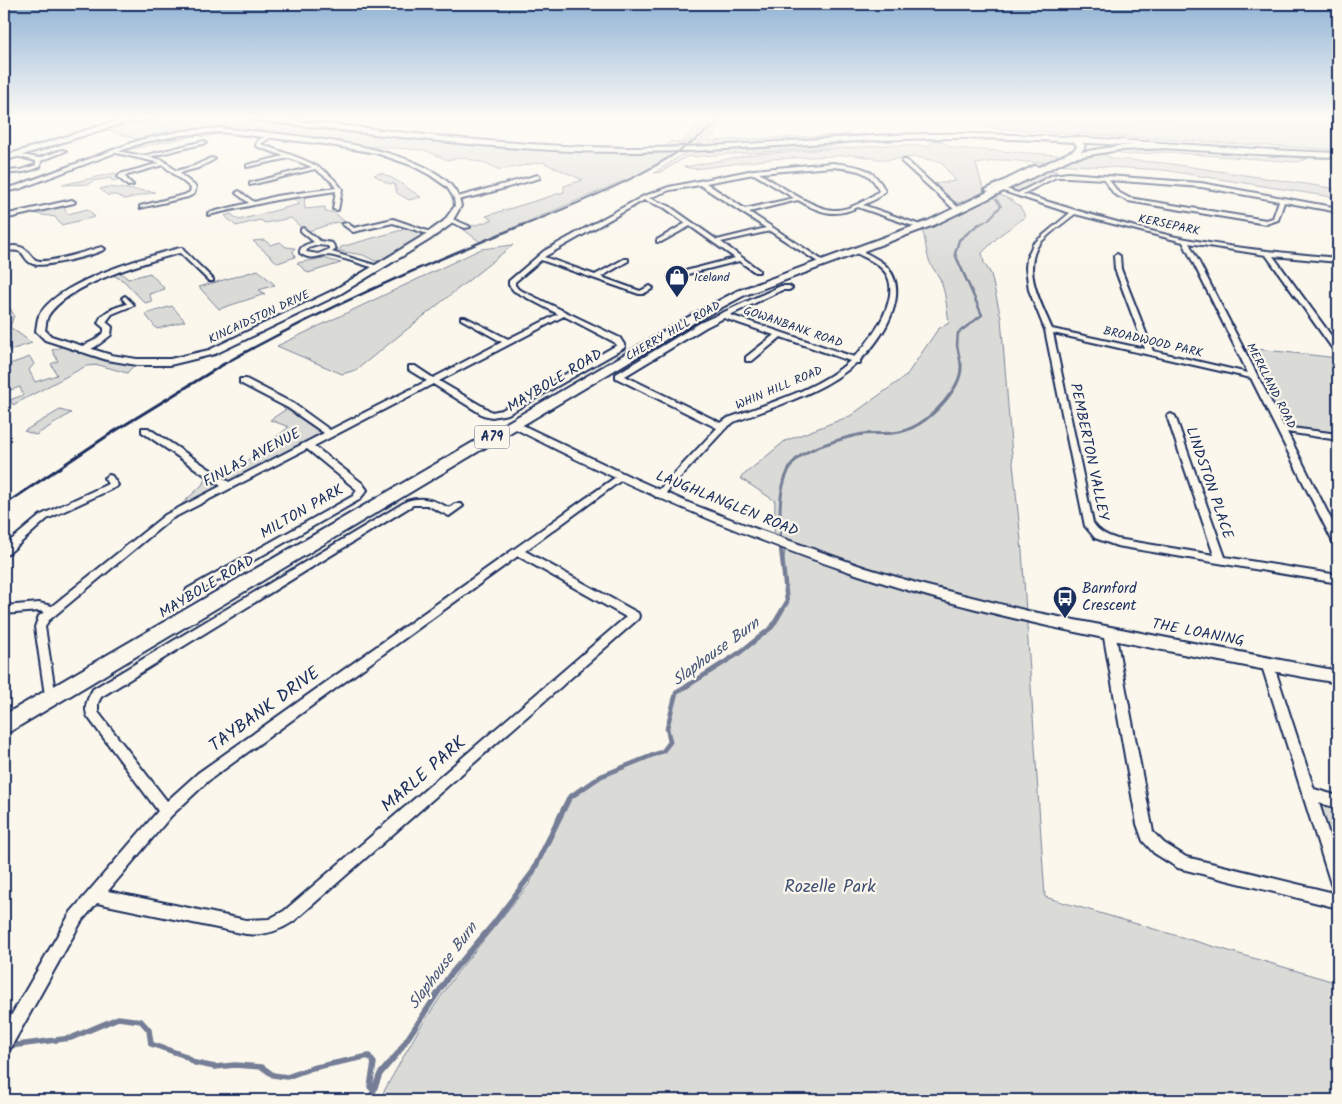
<svg xmlns="http://www.w3.org/2000/svg" width="1342" height="1104" font-family="Kalam,sans-serif">
  <rect width="100%" height="100%" fill="#fbf7ec"/>
  <filter id="ink" filterUnits="userSpaceOnUse"><feTurbulence type="fractalNoise" baseFrequency=".02" numOctaves="2"/><feDisplacementMap in="SourceGraphic" scale="10" xChannelSelector="R" yChannelSelector="G"/><feConvolveMatrix kernelMatrix="1 2 1 2 8 2 1 2 1" color-interpolation-filters="sRGB"/></filter>
  <g filter="url(#ink)">
    <path fill="#dadad7" stroke="#7a849a" d="M164,118h90l262,28 161,6 -44,25 -153,65 -17,-13 29,-9 -6,-4 78,-24v-6l19,-6 -41,-18 -42,8 -13,-6 -26,-7 -13,3 -24,-10 -76,-5 -128,-15 -16,1 -62,10 -37,-12 14,-5z
      M703,118h12c-17,16 -26,29 -50,30l6,-7 10,2z
      M725,118h8l-26,23 158,-7 3,3 -175,10z
      M973,118h365v32l-353,-22z
      M208,132l16,1 -22,4 -3,-2 -73,15 39,-13z
      M932,141h8l13,7 106,7c-17,13 -35,5 -55,5 -9,0 -19,3 -28,4l8,28 -25,11 -6,-2 -20,-17 23,-3 -15,-19 -26,-5 -30,3 -32,-5 -82,4 -76,10 -11,-2 72,-13 133,-9 40,1z
      M850,142l-27,6 -137,9 -25,15 -7,1 34,-22 76,-3z
      M1162,148l111,6 35,5 -12,3 -131,-10 -39,3 -10,-3 22,-3z
      M1103,154l11,5 51,4 173,26v9l-175,-28 -108,-6 14,-8z
      M1045,168l23,7 -13,1 -36,18 -19,-5v6c12,5 21,9 25,22l-25,18 -18,18 2,10 7,11 10,44 10,126 11,107 23,346 293,86v117h-959l40,-71 37,-55 74,-91 41,-84 31,-21 62,-26 8,-10 -4,-15 9,-33 63,-39 33,-27 15,-26 -5,-31 2,-24 151,47 -162,-53 1,-40 -35,-23 45,-37 65,-25 56,-40 32,-47 11,-6c-2,-13 -3,-27 -7,-39 -2,-8 -10,-15 -13,-24 -4,-11 -3,-22 -8,-33z
      M114,173l4,2 -1,5 -5,1 -1,-3 -19,3 -2,3 -28,1z
      M380,173c12,3 30,17 41,24l-12,3 -12,-7 -3,-10 -5,1 -15,-9z
      M108,187l47,5 -30,7 -8,-4h-10l-7,-6z
      M304,194l1,15 20,-2v5h9l11,10 -5,2 -3,-2 -31,10 -15,-14 -26,5 -5,-3 -24,6 -11,-10 6,-2 8,6 61,-16 -9,-8z
      M50,207l2,2 11,-2 5,7 20,-5 7,8 -34,8 -6,-8 -18,-3 -2,-4z
      M409,228l15,7 -41,26h-8l-12,-6 -24,-4 2,-4z
      M264,240l7,5 9,-3 6,5 9,1 -2,3 2,6 -17,6 -25,-22z
      M513,245l-157,125 -14,4 -65,-28 204,-97z
      M323,258l18,5 -33,10 -11,-10z
      M258,270l17,15 -16,5 6,4 -46,15 -20,-22z
      M119,271l9,8 22,-6 15,16 -16,5 3,7 -7,2 -21,-22 -13,-7z
      M4,298l10,17 -4,12 22,16 -28,9z
      M172,306l13,15 -28,8 -12,-15z
      M67,345l70,17 -10,11 -28,-8 -13,1 -73,39 -3,-5 13,-5 -3,-8 -16,5v-26l26,-9 4,7 -5,6 6,12 22,-7 -6,-11 7,-3 -6,-11z
      M1239,347l99,11v79l-57,-8z
      M291,406l38,27 -161,84 34,-32 6,-13 13,9 68,-54 -19,-7z
      M60,410l11,3 -35,22 -12,-4z
      M1309,795l29,7v82z"/>
    <g fill="none" stroke-linecap="round" stroke-linejoin="round">
      <path stroke="#747e96" stroke-width="2" d="M977,226l12,-7 12,-13 -5,-7"/>
      <path stroke="#747e96" stroke-width="2.5" d="M961,365l-4,-20 1,-12 24,-18 -27,-61 4,-14 20,-16"/>
      <path stroke="#747e96" stroke-width="3" d="M781,549c-1,-26 -5,-64 12,-86 8,-10 22,-15 33,-19 12,-4 24,-8 37,-10 10,-1 20,0 30,-1 21,-2 38,-16 51,-31 9,-11 18,-23 17,-38"/>
      <path stroke="#747e96" stroke-width="4.5" d="M582,789l19,-13 62,-25 7,-9 -3,-14 9,-35 63,-40 33,-26 15,-25 -6,-54"/>
      <path stroke="#747e96" stroke-width="5.5" d="M10,1046l61,-8 47,-20 23,3 8,9 2,14 32,11 12,8 20,4 20,-2 27,2 11,8 14,2 25,-9 57,-12 5,7 -4,24 4,3
        M370,1100l10,-26 18,-21 51,-77 45,-53 38,-50 37,-75 14,-10"/>
      <defs>
        <path id="minor" d="M268,135l4,1 -11,8c29,12 62,17 81,45l-4,21 -5,-1 3,-18 -60,9 -68,15v-2l41,-10 -12,-9 -1,-1 3,-2 15,11 22,-6 60,-8 -5,-7 -16,-12 -65,16v-2l62,-16 -23,-9 -42,9v-2l37,-9 -28,-10 1,-5z
          M204,141l2,2 -58,14 15,3 13,11 18,-5 17,-8 4,1 -17,9 -19,5 17,14 -2,7 -6,3 -48,11v-2l44,-11 6,-3 1,-4 -28,-23 -39,11 9,9 -5,1 -10,-9 2,-3 40,-11 -48,-11v-2l31,6z
          M62,150l4,1 -25,10 -1,6c-12,5 -24,7 -36,6v-2l17,-1 15,-5v-4l-20,-5v-2l23,4z
          M902,160h4l54,49v2h-4l-54,-49z
          M832,163c24,3 42,3 53,28l-9,8 -13,6 60,21v2h-4l-61,-21c-23,11 -38,6 -60,-7l-49,12 76,50v2h-4l-51,-33 -49,11 38,28v2h-4l-16,-11 -67,17 -3,-2 1,-1 65,-17 -45,-32 -29,16h-4v-2l29,-17 -21,-15 -21,-8 -100,57 51,18 29,-16h4v2l-27,16 39,14 10,-5 3,2 -1,1 -9,5h-4l-98,-34 -26,22v3l3,4 102,49 5,8 -1,2 -116,66 -16,3 -9,-2 -50,-31 -119,62 48,37 5,7 -8,10 -168,96 -4,-1 -1,-3 1,-3 166,-93 4,-6 -50,-41 -136,70 -123,102 -3,6 11,71 -2,4 -4,1 -4,-1 -11,-75 4,-11 5,-4 -5,-1 -35,3v-8l35,-3 13,3 113,-91 56,-29 -79,-54v-4h6l81,54 95,-49 -36,-25 -48,-25v-4h6l48,25 36,26 97,-49 -18,-11v-4h6l18,12 69,-36 -41,-23v-2h4l43,22 50,-25 -44,-23 -5,-6v-4l35,-30 98,-54 27,-10 85,-17zM832,167c20,2 39,2 47,24 -11,9 -31,20 -46,19 -20,-1 -55,-26 -74,-37zM754,174l40,24 -49,11 -39,-26zM700,185l66,43 -49,12 -48,-34 -20,-8 21,-8zM564,316l50,26 3,3 -115,65 -10,2 -53,-31z
          M1034,166l14,2 -3,2 -8,-1 -45,21 3,1v2l-10,-3z
          M1068,173l133,10 137,25v4l-54,-10 -6,18 -12,4 -138,-23 -14,-7 -10,-15 -36,-2h-12l-33,17c51,16 100,31 153,43 53,11 108,16 162,21v4l-65,-6 65,89v7h-3l-69,-97 -77,-12 95,184 54,7v6l-51,-8 51,101v13l-5,-4 -82,-164 -198,-45 40,190c6,9 14,13 24,16l97,16 -47,-139 4,-2 4,2 50,141 113,18v8l-221,-37 -22,-8 -10,-12 -40,-196 -16,-40 -3,-22 1,-10 6,-14 37,-31 -73,-24 3,-2 18,6 35,-18zM1109,180l92,7 78,14 -6,17 -7,2 -137,-22 -11,-6zM1075,214l108,28 65,131 -95,-22 -32,-82 -1,-13 -3,-2 -3,2 1,13 30,80 -93,-20c-10,-24 -29,-56 -15,-82 4,-7 30,-27 38,-33z
          M538,175l2,3 -60,17 -23,5 -3,-2z
          M72,200l3,2 -1,1 -70,16v-4z
          M450,218l19,8 1,1 -5,1 -17,-7 -1,-1z
          M393,219l43,15 -5,1 -38,-12 -40,9 -11,-8 5,-1 7,5z
          M303,228l17,13 12,2 4,6 -4,3 49,15 -3,2c-11,-3 -43,-14 -51,-14 -12,1 -15,6 -27,-2 -1,-7 8,-9 14,-11l-13,-11v-2zM318,245l10,1 2,3 -12,5 -12,-2 2,-4z
          M14,246c16,1 13,10 22,14 11,5 53,-10 66,-13l3,2c-10,6 -61,19 -72,15 -14,-6 -3,-16 -29,-13v-4z
          M178,249h4l31,30v2h-4l-31,-30z
          M856,251c8,-1 17,6 24,10 36,25 4,77 -20,99v3h-4c-33,30 -81,43 -122,59l-9,7 -63,68h-6l-2,-2 2,-2 61,-65 -101,-50v-4l84,-51 81,-37h8l3,2 -3,2h-7l-52,25 124,42c17,-16 49,-61 31,-85 -7,-9 -19,-14 -29,-19zM724,318l50,17 -28,22v4h6l29,-24 69,24c-33,29 -81,42 -122,57l-7,5 -96,-47 81,-49z
          M125,296l9,9 -22,9 -6,8 6,5 -1,8c-9,7 -20,17 -32,17v-4l16,-8 9,-8v-4l-6,-5c5,-13 17,-15 29,-19l-5,-6z
          M620,474l3,1 2,2 -2,2 -98,72 113,62 1,3 -1,3 -344,302c-15,10 -30,15 -48,13l-149,-31 -16,19 -71,127 -6,2v-23l67,-116 87,-101 -70,-94c-5,-10 0,-19 5,-28l314,-188c16,-5 27,-1 42,7l6,-4h6l2,2 -14,10 -22,-11h-14l-312,192 -3,6v9l69,89 31,-28zM518,556l108,61 -342,294 -15,8 -23,1 -138,-29 63,-75 37,-35z
          M109,475l3,1 6,9 -2,2 -69,32 -39,35 -4,1v-9l37,-31 67,-31 -4,-6z
          M1109,628l4,1 2,3 38,200 11,11 22,14 152,37v14l-160,-40 -24,-15 -11,-12 -6,-17 -34,-192 2,-3z
          M1267,658l4,2 2,3 41,126 24,7v12l-19,-5 19,60v28l-5,-2 -2,-5 -70,-221 2,-3z"/>
        <path id="tertiary" d="M220,128c50,6 233,15 241,78l-11,19 -21,15 -89,54 -125,60 -45,11h-33l-30,-5 -62,-20 -9,-9c1,-5 1,-11 3,-15 17,-34 106,-59 141,-68h3v4c-37,10 -114,31 -135,64 -2,4 -2,10 -3,14l6,6 60,19 26,4h33l39,-9 125,-60 89,-54 21,-15 11,-15 -1,-8 -7,-11 -17,-12 -19,-10 -35,-12 -52,-9 -104,-12 -38,3 -38,7 -125,47 -15,3v-4l12,-2 124,-46 42,-9z
          M514,421l117,56 58,26 59,23 118,42 57,17 105,26 310,60v12c-50,-8 -100,-19 -150,-28 -112,-22 -224,-45 -332,-81 -120,-40 -234,-90 -346,-148l-1,-2 1,-2z"/>
        <path id="primary" d="M125,118l7,2 -128,41v-5z
          M1073,137h6l6,9 -4,6 38,-6 51,-2 4,2 -4,2 -51,2 -47,8 -138,67 -189,70 -45,24 -689,412 -7,3v-19l688,-400 45,-24 191,-70 146,-71 3,-4 -5,-7z"/>
        <path id="trunk" d="M117,118h38l-21,4z
          M251,118h24c117,13 234,29 352,30 114,1 228,-16 342,-14 123,1 246,15 369,19v4c-124,-2 -247,-18 -371,-19 -112,-1 -225,14 -338,14 -125,0 -250,-18 -375,-32z"/>
      </defs>
      <use href="#minor" stroke="#1b2f5e" stroke-width="4"/>
      <use href="#tertiary" stroke="#1b2f5e" stroke-width="4"/>
      <use href="#primary" stroke="#1b2f5e" stroke-width="4"/>
      <use href="#trunk" stroke="#1b2f5e" stroke-width="4"/>
      <use href="#minor" fill="#fbf7ec" fill-rule="evenodd"/>
      <use href="#tertiary" fill="#fbf7ec" fill-rule="evenodd"/>
      <use href="#primary" fill="#fbf7ec" fill-rule="evenodd"/>
      <use href="#trunk" fill="#fbf7ec" fill-rule="evenodd"/>
      <path stroke="#1b2f5e" stroke-width="2" d="M522,226c71,-29 143,-56 200,-108"/>
      <path stroke="#1b2f5e" stroke-width="2.5" d="M222,365c98,-55 199,-99 303,-141"/>
      <path stroke="#1b2f5e" stroke-width="3" d="M4,505l106,-71 114,-70"/>
    </g>
  </g>
  <linearGradient id="sky" x2="0" y2="1"><stop stop-color="#91b4d6"/><stop offset="0.43" stop-color="#fdfbf6"/><stop offset="1" stop-color="#fdfbf6" stop-opacity="0"/></linearGradient>
  <rect width="1342" height="273" fill="url(#sky)"/>
  <defs>
    <symbol id="shop-pin" viewBox="-11 -11 22 30"><path d="M0 17L-7.5 6A9.5 9.5 0 1 1 7.5 6Z" fill="#1b2f5e" stroke="#fbf7ec"/><path d="M-5-2.5h2.3a2.7 3.5 0 0 1 5.4 0H5L5.5 6h-11ZM-1.5-2.5h3a1.5 2.3 0 0 0-3 0Z" fill="#fff"/></symbol>
    <symbol id="bus-pin" viewBox="-11 -11 22 30"><path d="M0 17L-7.5 6A9.5 9.5 0 1 1 7.5 6Z" fill="#1b2f5e" stroke="#fbf7ec"/><path d="M-5-6H5V4H4V6H2V4H-2V6H-4V4H-5ZM-3.5-4V0h7V-4ZM-3.5 1.2v1.5H-2V1.2ZM2 1.2v1.5H3.5V1.2Z" fill="#fff"/></symbol>
  </defs>
  <g fill-rule="evenodd">
    <use href="#shop-pin" x="663" y="263" width="28" height="38"/>
    <use href="#bus-pin" x="1051" y="584" width="28" height="38"/>
  </g>
  <g text-anchor="middle" dominant-baseline="central" stroke-width="4.5" stroke-linejoin="round" paint-order="stroke">
    <g font-size="12" fill="#1b2f5e" stroke="#fbf7ec">
      <text transform="translate(1169 225) rotate(12)">KERSEPARK</text>
      <text transform="translate(259 317) rotate(-25)">KINCAIDSTON DRIVE</text>
      <text transform="translate(793 327) rotate(19)">GOWANBANK ROAD</text>
      <text transform="translate(673 331) rotate(-30)">CHERRY HILL ROAD</text>
      <text transform="translate(1153 342) rotate(13)">BROADWOOD PARK</text>
      <text transform="translate(1271 386) rotate(63)">MERKLAND ROAD</text>
      <text transform="translate(779 388) rotate(-23)">WHIN HILL ROAD</text>
    </g>
    <g font-size="12" fill="#1b2f5e" stroke="#fbf7ec" text-anchor="start">
      <text x="694" y="277">Iceland</text>
    </g>
    <rect fill="#fbf7ec" stroke="#5e6b89" stroke-width="1" x="474.5" y="425.5" width="35" height="23" rx="4"/>
    <g font-size="14" font-weight="bold" fill="#1b2f5e">
      <text x="492" y="437">A79</text>
    </g>
    <g font-size="15" fill="#1b2f5e" stroke="#fbf7ec">
      <text transform="translate(555 381) rotate(-31)">MAYBOLE ROAD</text>
      <text transform="translate(1089 452) rotate(78)">PEMBERTON VALLEY</text>
      <text transform="translate(252 458) rotate(-28)">FINLAS AVENUE</text>
      <text transform="translate(1209 483) rotate(71)">LINDSTON PLACE</text>
      <text transform="translate(727 504) rotate(22)">LAUGHLANGLEN ROAD</text>
      <text transform="translate(302 512) rotate(-30)">MILTON PARK</text>
      <text transform="translate(207 587) rotate(-31)">MAYBOLE ROAD</text>
      <text transform="translate(1198 633) rotate(11)">THE LOANING</text>
    </g>
    <g font-size="15" fill="#1b2f5e" stroke="#fbf7ec" text-anchor="start">
      <text x="1082" y="589">Barnford<tspan x="1082" dy="17">Crescent</tspan></text>
    </g>
    <g font-size="16" font-style="italic" fill="#47577a" stroke="#fbf7ec">
      <text transform="translate(716 652) rotate(-36)">Slaphouse Burn</text>
      <text transform="translate(443 966) rotate(-53)">Slaphouse Burn</text>
    </g>
    <g font-size="18" fill="#1b2f5e" stroke="#fbf7ec">
      <text transform="translate(265 710) rotate(-36)">TAYBANK DRIVE</text>
      <text transform="translate(424 775) rotate(-41)">MARLE PARK</text>
    </g>
    <g font-size="18" fill="#415176" stroke="#fbf7ec">
      <text x="830" y="887">Rozelle Park</text>
    </g>
  </g>
  <rect width="1342" height="1104" fill="none" stroke="#fbf7ec" stroke-width="20"/>
  <rect x="10" y="10" width="1322" height="1084" fill="none" stroke="#1b2f5e" stroke-width="2" filter="url(#ink)"/>
</svg>
